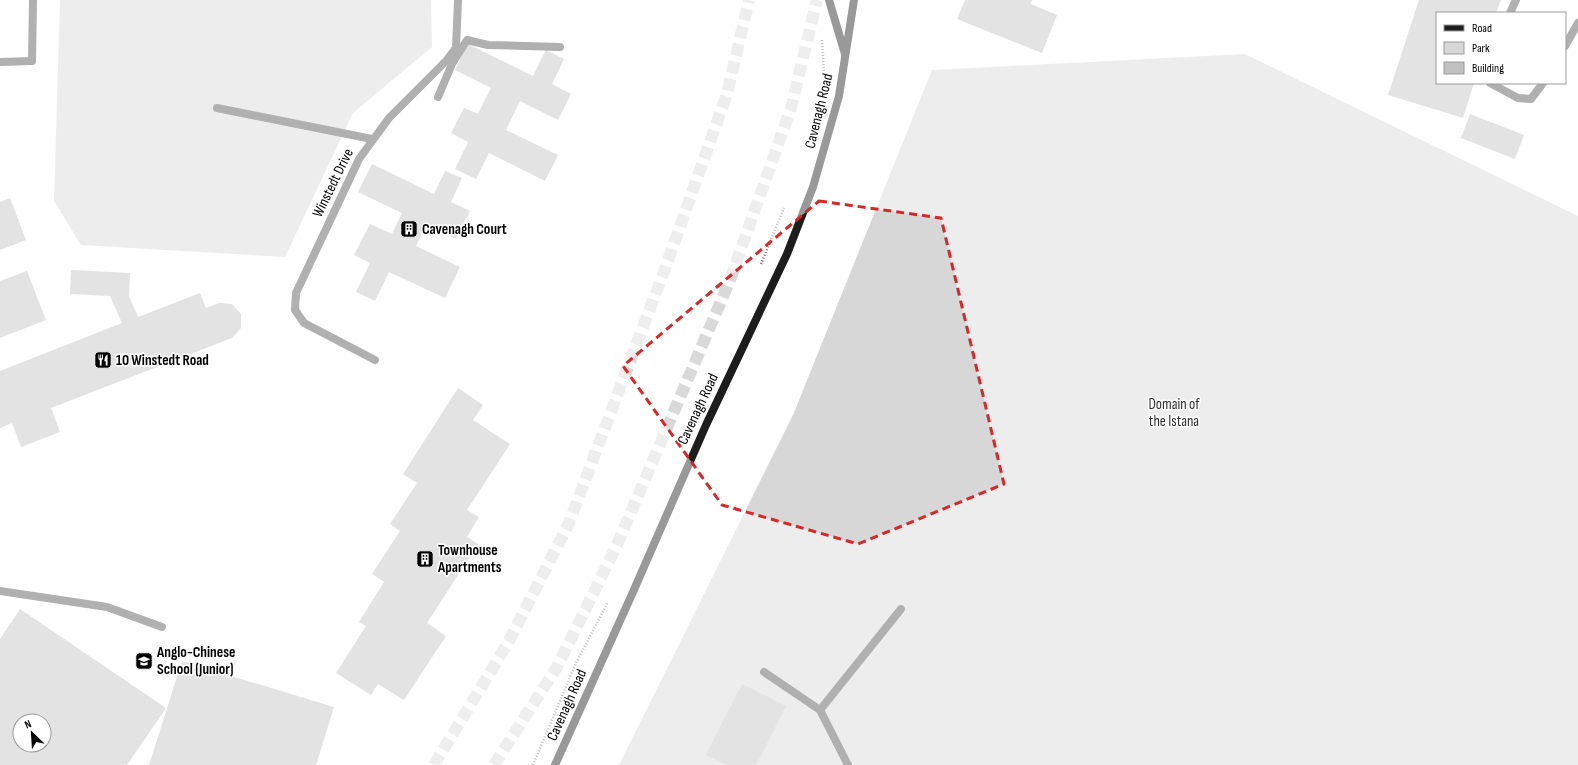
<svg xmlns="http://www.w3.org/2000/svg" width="1578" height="765" font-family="'Sofia Sans Condensed',sans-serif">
  <rect width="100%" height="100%" fill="#fff"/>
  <path fill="#d7d7d7" d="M60,0h371l1,47 -79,66 -68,144 -204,-12 -27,-44z
    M1245,54l333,162v549h-959l174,-350 139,-345z"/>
  <path fill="#c0c0c0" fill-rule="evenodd" d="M965,0h67l-1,4 26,11 -15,38 -85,-34z
    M1419,0h82l-5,13h-59v70h37l-11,35 -75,-23z
    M468,44l65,32 13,-26 18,9 -12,25 19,10 -13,26 -38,-19 -14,29 52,25 -13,26 -56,-28 -13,26 -21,-10 13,-27 -17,-9 13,-25 14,6 13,-26 -36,-18z
    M1470,114l54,21 -9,24 -54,-21z
    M372,164l62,30 11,-23 17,7 -11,24 19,9 -14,28 -30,-14 -10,21 44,21 -15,31 -56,-26 -14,29 -19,-9 14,-29 -16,-8 16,-31 22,10 10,-21 -44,-21z
    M10,198l16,42 -26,10v-48z
    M71,270l59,3 -1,23 9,21 62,-24 6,15 13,-5 13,1 9,10v14l-9,10 -181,70 9,24 -39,15 -9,-24 -12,5v-57l122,-48 -12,-27 -40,-2z
    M27,271l19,49 -46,18v-57z
    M458,388l25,17 -10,15 37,24 -43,66 12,7 -12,20 11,7 -51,79 19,13 -42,64 -26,-16 -7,11 -35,-22 30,-47 -7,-4 25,-40 -12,-8 28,-43 -10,-7 27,-41 -14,-9z
    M20,609l146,99 -39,57h-127v-126zM20,721h24v24h-24z
    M182,661l152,46 -18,58h-167z
    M742,684l44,22 -30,59h-29l-21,-10z"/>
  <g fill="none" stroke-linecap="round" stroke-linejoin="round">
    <path stroke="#d9d9d9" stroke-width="12" stroke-dasharray="12 6" stroke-linecap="butt" d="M434,765l75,-124 60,-118 97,-257 61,-172 22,-94
      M494,765l63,-98 60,-122 113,-265 61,-172 26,-108"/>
    <path stroke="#727272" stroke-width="2.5" stroke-dasharray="1 2" stroke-linecap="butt" d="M822,40l2,33
      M761,264l23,-56
      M533,765l43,-102 32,-61"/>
    <path stroke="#505050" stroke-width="8" d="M1510,13l6,-13
      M1565,46l13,-23
      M0,62l32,-1
      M1490,83l28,15 13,1 12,-16
      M438,97l14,-33 15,-24 21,5 72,2
      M217,108l155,31
      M0,591l107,16 55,20
      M764,672l56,38 28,55
      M820,710l81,-101"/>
    <path stroke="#505050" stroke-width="8" d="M32,61l1,-61
      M375,360l-71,-37 -9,-13 1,-17 63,-134 30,-41 58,-58 9,-12 2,-48"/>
    <path stroke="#1d1d1d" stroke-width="8" d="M829,0l16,54
      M555,765l78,-173 73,-167 81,-171 26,-67 26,-91 15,-96"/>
  </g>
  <path d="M0 0H1578V765H0ZM819,201l122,17 63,266 -146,60 -136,-39 -99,-139z" fill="#fff" fill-opacity=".55" fill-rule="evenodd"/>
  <path fill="none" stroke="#d62828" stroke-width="3" stroke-dasharray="8 5" stroke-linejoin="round" d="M819,201l122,17 63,266 -146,60 -136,-39 -99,-139z"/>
  <defs>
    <symbol id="building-square" viewBox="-11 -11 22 22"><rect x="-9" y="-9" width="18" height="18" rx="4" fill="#000" stroke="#fff"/><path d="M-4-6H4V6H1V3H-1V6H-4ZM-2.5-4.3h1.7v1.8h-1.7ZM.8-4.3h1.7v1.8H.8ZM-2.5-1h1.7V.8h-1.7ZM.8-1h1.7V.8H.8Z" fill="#fff"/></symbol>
    <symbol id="restaurant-square" viewBox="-11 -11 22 22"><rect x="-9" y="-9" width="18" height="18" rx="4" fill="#000" stroke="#fff"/><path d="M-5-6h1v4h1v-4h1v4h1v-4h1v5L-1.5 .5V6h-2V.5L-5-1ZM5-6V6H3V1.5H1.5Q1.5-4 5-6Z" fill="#fff"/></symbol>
    <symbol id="school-square" viewBox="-11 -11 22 22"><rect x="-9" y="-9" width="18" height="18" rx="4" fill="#000" stroke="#fff"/><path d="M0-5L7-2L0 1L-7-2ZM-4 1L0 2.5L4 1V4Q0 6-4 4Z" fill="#fff"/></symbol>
  </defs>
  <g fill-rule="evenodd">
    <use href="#building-square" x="399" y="219" width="20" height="20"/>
    <use href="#restaurant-square" x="93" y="350" width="20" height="20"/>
    <use href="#building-square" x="415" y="549" width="20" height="20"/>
    <use href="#school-square" x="134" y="651" width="20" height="20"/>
  </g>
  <g text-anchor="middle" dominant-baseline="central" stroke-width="3" stroke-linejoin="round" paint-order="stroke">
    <g font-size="15" fill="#000" stroke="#fff">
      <text transform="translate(819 111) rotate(-76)">Cavenagh Road</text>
      <text transform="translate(333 183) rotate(-64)">Winstedt Drive</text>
      <text transform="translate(698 409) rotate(-65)">Cavenagh Road</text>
      <text transform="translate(567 705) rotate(-66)">Cavenagh Road</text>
    </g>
    <g font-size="15" font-weight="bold" fill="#000" stroke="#fff" text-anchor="start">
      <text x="422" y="229">Cavenagh Court</text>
      <text x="116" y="360">10 Winstedt Road</text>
      <text x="438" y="550">Townhouse<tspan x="438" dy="17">Apartments</tspan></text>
      <text x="157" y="652">Anglo-Chinese<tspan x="157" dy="17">School (Junior)</tspan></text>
    </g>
    <g font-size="15" fill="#2e2e2e" stroke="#fff">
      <text x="1174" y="404">Domain of<tspan x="1174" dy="17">the Istana</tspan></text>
    </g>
  </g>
  <rect x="1436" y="12" width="130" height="72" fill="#ffffff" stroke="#999999"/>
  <rect x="1444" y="25" width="20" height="6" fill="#1d1d1d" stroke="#999999"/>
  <text x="1472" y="32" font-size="12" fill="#000000">Road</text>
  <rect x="1444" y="42" width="20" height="12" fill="#d7d7d7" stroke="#999999"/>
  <text x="1472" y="52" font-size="12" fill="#000000">Park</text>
  <rect x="1444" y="62" width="20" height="12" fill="#c0c0c0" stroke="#999999"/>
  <text x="1472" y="72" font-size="12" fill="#000000">Building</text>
  <g transform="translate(32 733) rotate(335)"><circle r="19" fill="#ffffff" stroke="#999999"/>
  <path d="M0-3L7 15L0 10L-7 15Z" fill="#000000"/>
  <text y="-6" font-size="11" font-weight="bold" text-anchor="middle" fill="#000000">N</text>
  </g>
</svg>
